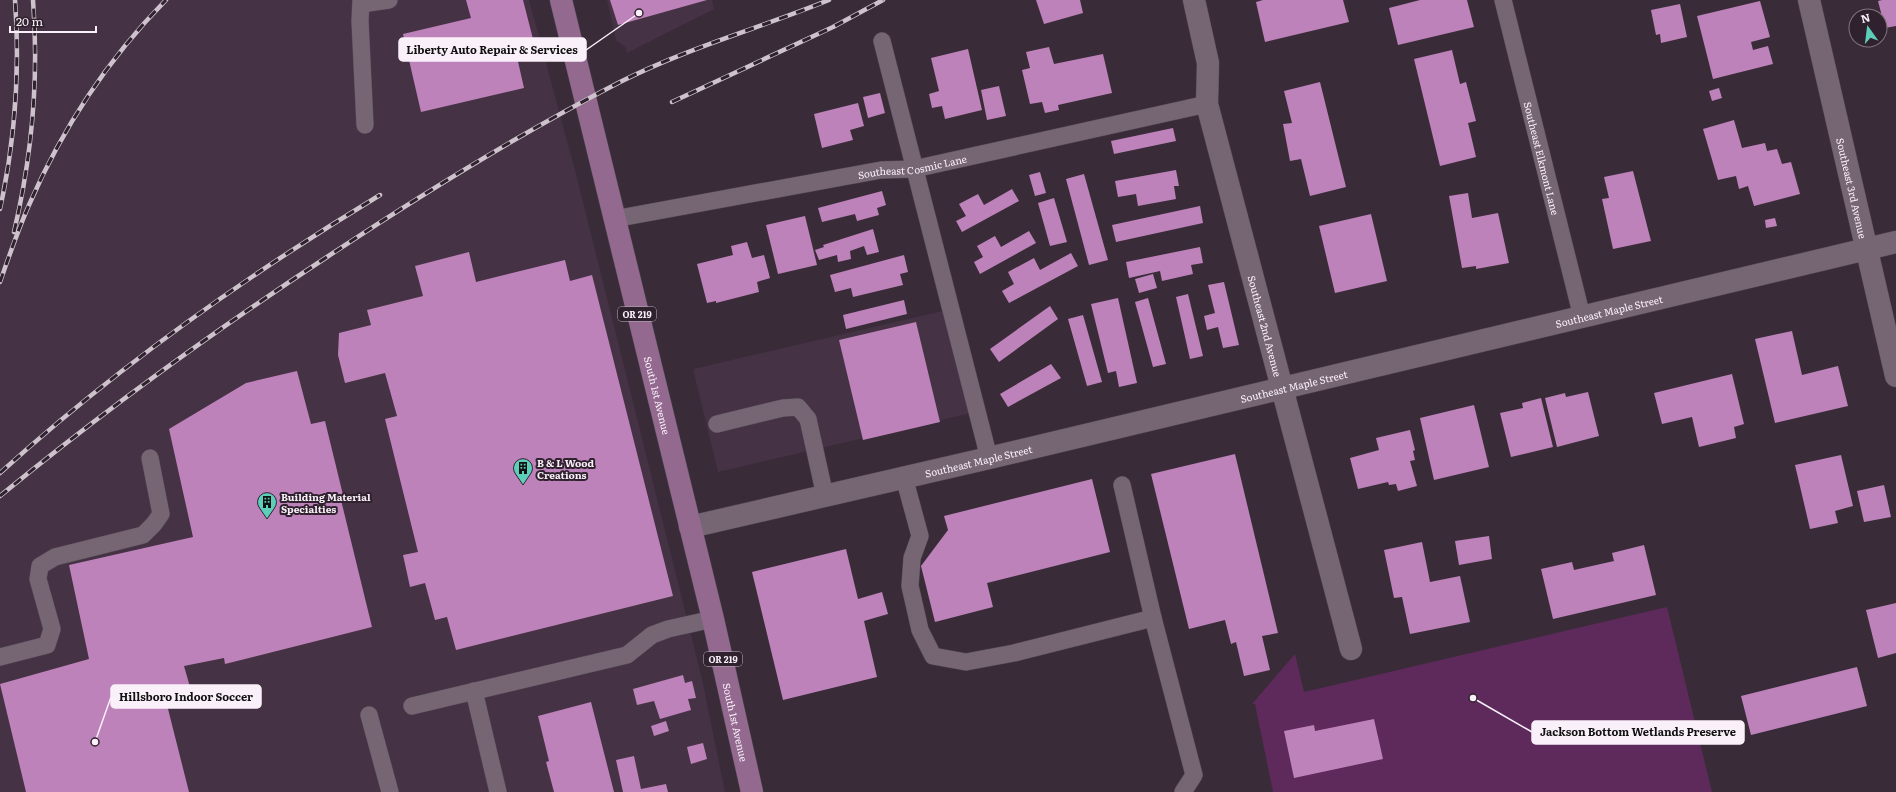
<svg xmlns="http://www.w3.org/2000/svg" width="1896" height="792" font-family="Literata,serif">
  <rect width="100%" height="100%" fill="#392c38"/>
  <path fill="#453244" d="M0,0h529l47,174 126,505 23,113h-725z
    M607,0h105l2,9 -87,44 -1,-5 -10,-8z
    M947,310l24,103 -253,59 -25,-103z"/>
  <path fill="#5d2a5b" d="M1667,607l45,185h-439l-18,-88h-3l43,-50 9,38z"/>
  <path fill="#be82ba" d="M466,0h57l10,39 -19,5 10,44 -103,24 -18,-78 68,-16z
    M610,0h97l-89,25z
    M1036,0h44l3,13 -39,11z
    M1263,0h80l6,22 -84,20 -9,-40z
    M1420,0h47l7,27 -76,18 -9,-37z
    M1882,0h14v26l-11,2 -7,-27z
    M1760,1l10,36 -19,5 2,8 15,-4 5,18 -60,15 -16,-63z
    M1680,4l7,33 -26,6 -1,-9 -4,1 -5,-25z
    M1049,47l5,17 49,-10 9,39 -54,12 1,5 -14,3 -3,-11 -12,2 -8,-34 8,-2 -4,-16z
    M968,49l14,61 -37,9 -3,-13 -10,2 -3,-14 10,-3 -8,-33z
    M1452,50l8,34 6,-2 10,39 -8,2 8,34 -36,9 -26,-107z
    M1320,82l26,105 -36,9 -9,-37 -11,2 -7,-37 9,-1 -8,-32z
    M999,86l7,30 -19,4 -6,-30z
    M1719,88l3,10 -10,3 -3,-10z
    M880,93l5,20 -17,5 -5,-21z
    M858,103l6,23 -14,4 3,10 -31,8 -8,-34z
    M1734,120l8,28 23,-5 2,8 10,-2 5,15 9,-2 9,32 -46,12 -6,-20 -9,3 -3,-13 -18,4 -15,-51z
    M1173,128l3,13 -62,13 -3,-13z
    M1176,170l3,16h-5l2,13 -38,7 -2,-12 -18,3 -3,-16z
    M1633,171l18,70 -38,8 -11,-50 7,-1 -5,-21z
    M1040,172l6,21 -11,3 -6,-21z
    M1084,174l24,86 -19,5 -23,-86z
    M1012,189l7,12 -57,31 -6,-11 10,-5 -7,-12 19,-10 6,11z
    M882,191l4,14 -9,3 2,7 -22,6 -2,-7 -33,8 -4,-14z
    M1468,193l4,25 26,-5 11,50 -33,6v-3l-14,2 -13,-72z
    M1054,198l13,44 -17,4 -12,-43z
    M1200,206l3,17 -87,19 -4,-17z
    M1371,214l16,67 -52,12 -16,-67z
    M805,216l12,49 -39,9 -12,-49z
    M1775,218l2,8 -11,2 -1,-8z
    M873,229l6,23 -12,3 -3,-9 -14,5 1,8 -13,3 -1,-7 -18,5 -4,-10 9,-3 -1,-2z
    M1029,231l7,12 -56,31 -6,-12 9,-5 -6,-11 18,-10 6,11z
    M747,242l5,16 12,-3 6,23 -13,4 2,10 -43,11v-2l-9,2 -10,-39 36,-9 -2,-9z
    M1200,247l3,16 -12,2 2,9 -31,7 -2,-10 -31,7 -3,-16z
    M469,252l7,30 89,-22 5,21 22,-6 81,321 -217,54 -9,-33 -12,3 -10,-37 -15,4 -7,-32 15,-3 -33,-133 12,-3 -12,-43 -40,10 -7,-28 1,-22 32,-8 -4,-15 56,-14 -8,-30z
    M1071,253l7,13 -69,37 -7,-12 12,-7 -6,-12 26,-14 6,12z
    M904,255l4,17 -8,2 3,11 -50,12 -2,-9 -16,4 -5,-17z
    M1153,274l4,14 -18,5 -4,-14z
    M1224,282l15,63 -16,3 -5,-21 -11,3 -3,-14 11,-3 -7,-28z
    M1188,294l15,62 -13,3 -14,-62z
    M1118,298l19,85 -18,4 -3,-16 -8,2 -17,-69z
    M1148,298l18,66 -13,3 -18,-65z
    M904,300l3,14 -61,15 -3,-14z
    M1050,306l8,13 -59,43 -9,-13z
    M1083,315l19,67 -15,4 -19,-67z
    M916,322l24,100 -77,18 -24,-100z
    M1792,331l10,44 36,-9 10,40 -73,17 -20,-84z
    M1051,364l10,14 -53,29 -8,-13z
    M297,371l14,53 14,-3 19,78 -3,1 31,127 -147,37 -1,-6 -40,8 6,21 -26,6 25,99h-163l-26,-108 89,-25 -20,-94 124,-28 -24,-108 77,-46z
    M1732,374l12,50 -10,3 2,11 -37,9 -7,-30 -30,7 -8,-31z
    M1588,392l11,44 -42,11 -12,-49 20,-5 1,4z
    M1541,398l12,49 -42,10 -11,-44 23,-5 -1,-5z
    M1474,405l15,62 -55,13 -14,-62z
    M1410,430l5,20 -2,1 2,9 -5,1 7,25 -19,5 -2,-7 -7,1 -1,-3 -30,7 -8,-31 29,-8 -3,-12z
    M1235,454l43,179 -16,3 8,34 -26,6 -8,-34 -5,2 -6,-24 -36,9 -38,-155z
    M1841,455l12,51 -18,5 3,12 -28,6 -15,-64z
    M1092,479l18,73 -123,31 6,24 -58,15 -14,-56 27,-36 -4,-14z
    M1884,485l7,32 -27,5 -7,-31z
    M1489,536l3,23 -33,6 -4,-24z
    M1422,542l8,40 30,-6 10,46 -60,12 -8,-37 -8,1 -10,-48z
    M1644,545l12,50 -103,24 -12,-50 31,-7 2,8 40,-9 -2,-8z
    M846,549l12,50 24,-7 6,22 -24,7 13,56 -94,23 -31,-128z
    M1896,603v50l-18,5 -12,-48z
    M1857,667l10,39 -116,29 -10,-39z
    M683,675l2,8 7,-2 4,17 -8,1 3,11 -31,9 -6,-18 -17,4 -4,-16z
    M591,702l23,90h-60l-8,-30 3,-1 -11,-45z
    M1374,719l9,40 -89,19 -10,-47 30,-6 1,6z
    M666,721l3,10 -15,5 -3,-10z
    M703,743l4,16 -16,5 -4,-17z
    M634,756l7,33 25,-5 2,8h-45l-7,-32z"/>
  <g fill="none" stroke-linecap="round" stroke-linejoin="round">
    <defs>
      <g id="service">
        <path d="M361,0l-1,21 5,104"/>
        <path id="s1" d="M1503,0l79,317"/>
        <path d="M361,4l28,-4"/>
        <path d="M882,41l107,417"/>
        <path id="s2" d="M614,219l267,-49 33,-1 293,-65"/>
        <path d="M717,424l66,-16 15,-1 10,12 17,77"/>
        <path d="M904,477l16,59 -8,22 -2,28 10,44 13,26 33,6 48,-9 139,-35 -31,-133"/>
        <path d="M1153,618l41,157 -11,17"/>
        <path d="M0,657l47,-12 5,-16 -14,-50 2,-13 15,-9 88,-22 11,-11 7,-10 -11,-56"/>
        <path d="M474,691l24,101"/>
        <path d="M412,706l215,-51 25,-20 16,-6 45,-10"/>
        <path d="M369,715l21,77"/>
      </g>
      <g id="minor">
        <path id="s3" d="M1194,0l14,63 -1,41 144,545"/>
        <path id="s4" d="M1809,0l87,376"/>
        <path id="s5" d="M690,527l299,-69 907,-216"/>
      </g>
      <g id="primary">
        <path id="s6" d="M561,0l152,619 39,173"/>
      </g>
    </defs>
    <use href="#service" stroke="#544954" stroke-width="18"/>
    <use href="#minor" stroke="#544954" stroke-width="23"/>
    <use href="#primary" stroke="#544954" stroke-width="23"/>
    <use href="#service" stroke="#766674" stroke-width="17"/>
    <use href="#minor" stroke="#766674" stroke-width="22"/>
    <use href="#primary" stroke="#936990" stroke-width="22"/>
    <defs>
      <path id="rail" d="M672,102l161,-75 50,-27
        M0,209c15,-68 20,-140 15,-209
        M14,232c18,-76 25,-154 19,-232
        M0,282c9,-26 18,-52 29,-77 33,-76 79,-146 137,-205
        M0,473c116,-105 246,-197 380,-278
        M0,496c105,-86 214,-165 327,-239 95,-63 192,-123 293,-175 67,-34 140,-54 209,-82"/>
    </defs>
    <use href="#rail" stroke="#cec3cd" stroke-width="4.5"/>
    <use href="#rail" stroke="#2f222e" stroke-width="3" stroke-dasharray="9" stroke-linecap="butt"/>
  </g>
  <defs>
    <symbol id="building-pin" viewBox="-11 -11 22 30"><path d="M0 17L-7.5 6A9.5 9.5 0 1 1 7.5 6Z" fill="#5dceb9" stroke="#2f222e"/><path d="M-4-6H4V6H1V3H-1V6H-4ZM-2.5-4.3h1.7v1.8h-1.7ZM.8-4.3h1.7v1.8H.8ZM-2.5-1h1.7V.8h-1.7ZM.8-1h1.7V.8H.8Z" fill="#111"/></symbol>
  </defs>
  <g fill-rule="evenodd">
    <use href="#building-pin" x="512" y="457" width="22" height="30"/>
    <use href="#building-pin" x="256" y="491" width="22" height="30"/>
  </g>
  <g text-anchor="middle" dominant-baseline="central" stroke-width="4" stroke-linejoin="round" paint-order="stroke">
    <g fill="#2f222e" stroke="#bdb2bc" stroke-width="1">
      <rect x="618" y="307" width="38" height="14" rx="3"/>
      <rect x="704" y="652" width="38" height="14" rx="3"/>
    </g>
    <g font-size="9" font-weight="bold" fill="#faf0f9">
      <text x="637" y="314">OR 219</text>
      <text x="723" y="659">OR 219</text>
    </g>
    <g font-size="10" fill="#faf0f9" stroke="#2f222e">
      <text stroke="none"><textPath href="#s1" startOffset="163">Southeast Elkmont Lane</textPath></text>
      <text stroke="none"><textPath href="#s2" startOffset="303">Southeast Cosmic Lane</textPath></text>
      <text stroke="none"><textPath href="#s4" startOffset="193">Southeast 3rd Avenue</textPath></text>
      <text stroke="none"><textPath href="#s5" startOffset="944">Southeast Maple Street</textPath></text>
      <text stroke="none"><textPath href="#s3" startOffset="335">Southeast 2nd Avenue</textPath></text>
      <text stroke="none"><textPath href="#s5" startOffset="620">Southeast Maple Street</textPath></text>
      <text stroke="none"><textPath href="#s6" startOffset="407">South 1st Avenue</textPath></text>
      <text stroke="none"><textPath href="#s5" startOffset="296">Southeast Maple Street</textPath></text>
      <text stroke="none"><textPath href="#s6" startOffset="743">South 1st Avenue</textPath></text>
    </g>
    <g font-size="10" font-weight="bold" fill="#faf0f9" stroke="#2f222e" text-anchor="start">
      <text x="537" y="462">B &amp; L Wood<tspan x="537" dy="12">Creations</tspan></text>
      <text x="281" y="496">Building Material<tspan x="281" dy="12">Specialties</tspan></text>
    </g>
  </g>
  <path fill="none" stroke="#faf0f9" stroke-width="1.5" d="M639 13L586 50M95 742L111 697M1473 698L1532 732"/>
  <g fill="#faf0f9" stroke="#2f222e" stroke-width="1.5">
    <circle cx="639" cy="13" r="4"/>
    <circle cx="95" cy="742" r="4"/>
    <circle cx="1473" cy="698" r="4"/>
  </g>
  <g fill="#faf0f9" stroke="#faf0f9" stroke-width="1.5">
    <rect x="399" y="38" width="187" height="23" rx="4"/>
    <rect x="111" y="685" width="150" height="23" rx="4"/>
    <rect x="1532" y="721" width="212" height="23" rx="4"/>
  </g>
  <g font-size="11" text-anchor="middle" font-weight="bold" fill="#111">
    <text x="492" y="54">Liberty Auto Repair &amp; Services</text>
    <text x="186" y="701">Hillsboro Indoor Soccer</text>
    <text x="1638" y="736">Jackson Bottom Wetlands Preserve</text>
  </g>
  <g transform="translate(1868 28) rotate(346)"><circle r="19" fill="#2f222e" stroke="#80747f"/>
  <path d="M0-3L7 15L0 10L-7 15Z" fill="#5dceb9"/>
  <text y="-6" font-size="11" font-weight="bold" text-anchor="middle" fill="#faf0f9">N</text>
  </g>
  <path d="M10 26v6h86v-6" fill="none" stroke="#faf0f9" stroke-width="2"/>
  <text x="16" y="26" font-size="12" fill="#faf0f9" stroke="#2f222e" stroke-width="3" paint-order="stroke">20 m</text>
</svg>
